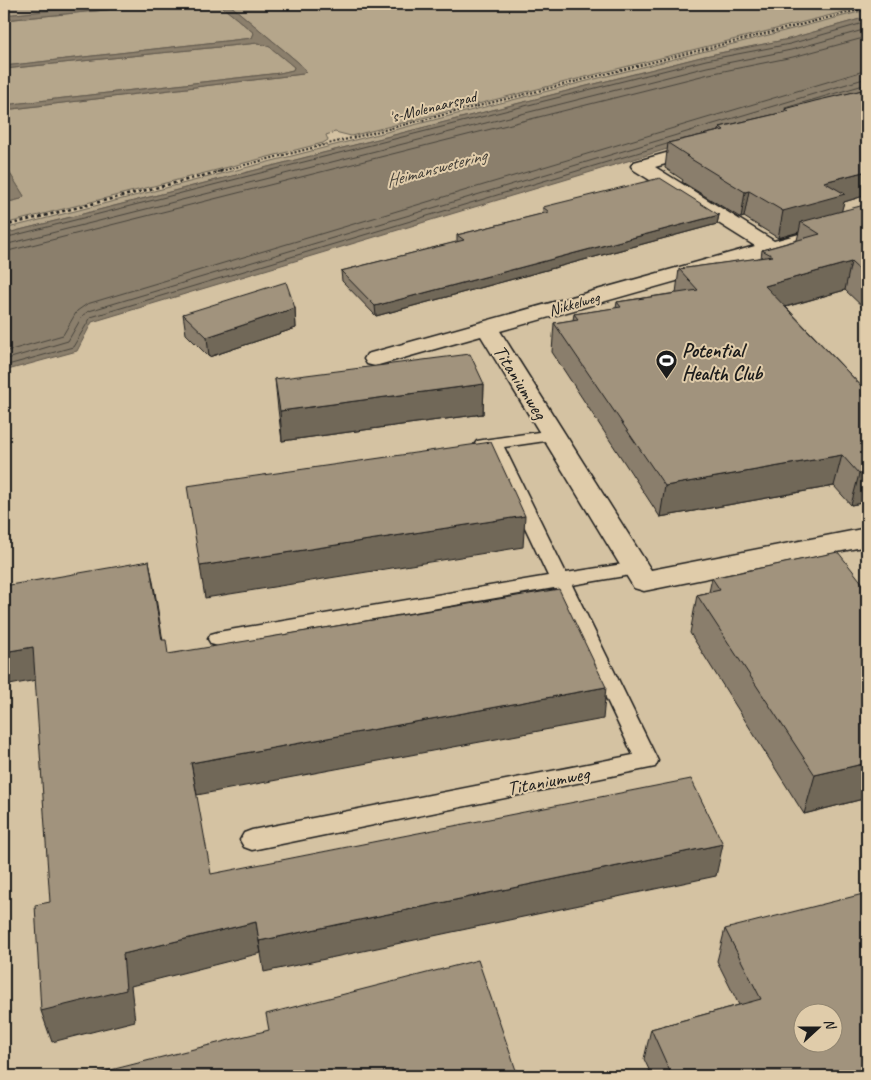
<svg xmlns="http://www.w3.org/2000/svg" width="871" height="1080" font-family="Caveat,sans-serif">
  <rect width="100%" height="100%" fill="#d4c2a2"/>
  <filter id="ink" filterUnits="userSpaceOnUse"><feTurbulence type="fractalNoise" baseFrequency=".02" numOctaves="2"/><feDisplacementMap in="SourceGraphic" scale="10" xChannelSelector="R" yChannelSelector="G"/><feConvolveMatrix kernelMatrix="1 2 1 2 8 2 1 2 1" color-interpolation-filters="sRGB"/></filter>
  <g filter="url(#ink)">
    <path fill="#b5a68b" stroke="#686154" d="M4,4h113l-113,11z
      M166,4h53l35,29 -2,5 -248,28v-46z
      M229,4h638v2l-516,130 -16,-4 -9,3 2,5 -5,3 -319,81v-21l17,-4 3,-3 -20,-32v-54l299,-36 1,-5 -5,-6z
      M867,10v4l-2,1 2,2 -78,22 -84,17 -701,178v-5z
      M258,43l12,4 24,20 -1,3 -13,3 -276,32v-36z"/>
    <path fill="#8b7f6c" stroke="#5f574c" d="M117,4h49l-162,16v-5z
      M219,4h10l70,59 7,8 -3,3 -299,36v-5l276,-32 13,-3 1,-3 -24,-20 -12,-4 -254,26v-3l248,-28 2,-5z
      M867,17v72l-775,233 -15,29 -73,20v-137l701,-178 84,-17z
      M4,164l20,32 -3,3 -17,4v-4l5,-2v-4l-5,-8z"/>
    <g fill="none" stroke-linecap="round" stroke-linejoin="round">
      <path stroke="#48443c" stroke-width="1" d="M785,108l82,-24
        M4,238l702,-178 84,-16 77,-22
        M4,245l703,-178 84,-17 76,-21
        M4,252l705,-178 84,-17 74,-20
        M4,352l59,-17 14,-24 10,-7 780,-234
        M4,360l64,-19 15,-26 6,-4 778,-233
        M4,366l69,-19 18,-30 576,-173"/>
      <defs>
        <path id="service" d="M553,430l6,1 2,4 -2,4 -55,8 62,126 70,-11 7,2 3,4 -3,4 -7,2 -64,11 86,176 -3,6 -403,83 -8,-3 -4,-7 4,-7 8,-3 381,-75 -79,-167 -336,58 -7,-2 -3,-5 3,-5 7,-2 330,-56 -60,-127h-11l-3,-4 3,-4 6,-1z"/>
        <path id="minor" d="M702,143l6,1 3,4 -3,4 -53,15 119,74 93,-26v12l-367,104 151,239 216,-42v18l-223,45 -10,-3 -153,-252 -106,30 -8,-2 -3,-5 3,-5 388,-108 -121,-76 -3,-4 3,-4z"/>
      </defs>
      <use href="#service" stroke="#1c1c1c" stroke-width="3"/>
      <use href="#minor" stroke="#1c1c1c" stroke-width="3"/>
      <path stroke="#1c1c1c" stroke-width="2" stroke-dasharray="2 2" stroke-linecap="butt" d="M217,172l650,-164"/>
      <path stroke="#1c1c1c" stroke-width="2.5" stroke-dasharray="3 3" stroke-linecap="butt" d="M4,226l218,-55"/>
      <use href="#service" fill="#e0ccaa" fill-rule="evenodd"/>
      <use href="#minor" fill="#e0ccaa" fill-rule="evenodd"/>
    </g>
    <path fill="#8a7e6c" stroke="#1c1c1c" d="M867,89v106l-23,7 -3,9 26,-4v104l-22,-21 -59,17 81,85v110l-16,3 -17,-19 -174,31 -108,-165 2,-29 19,-3 1,-6 42,-6 1,-6 59,-9 3,-24 82,-11 1,-8 35,-10 2,-8 -21,6 -34,-21 -3,1 -59,-36 1,-2 -18,-12 3,-25 51,-12 1,-4 65,-15v-3z
      M543,207l176,8 -2,9 -341,92 -34,-35 -1,-10 116,-29v-7l85,-21z
      M295,308l1,20 -87,29 -23,-23 -3,-20z
      M275,379l209,5 -1,30 -201,27 -4,-32z
      M712,578l155,11v209l-63,16 -114,-181 7,-38 12,-3z
      M725,929l142,147h-215l-8,-17 7,-30 88,-24 -22,-44z"/>
    <path fill="#716758" stroke="#1c1c1c" d="M867,171v24l-23,7 -5,19 -38,1 -2,10 -21,6 5,-27 41,-29z
      M749,191l-5,26 -3,1 4,-26z
      M719,215l-2,9 -341,92 -1,-10z
      M851,262l-6,28 -85,24 5,-28z
      M295,308l1,20 -87,29 -2,-20z
      M484,384l-1,30 -201,27 -2,-30z
      M842,455l-8,31 -174,31 5,-31z
      M867,473v29l-16,3 8,-31z
      M525,516l-2,31 -318,51 -5,-32z
      M149,561l6,31 13,80 -6,-32z
      M33,647l9,32 -38,7v-34z
      M606,687l-3,32 -406,76 -6,-32z
      M867,763v35l-63,16 11,-39z
      M723,844l-7,32 -452,96 -5,-31z
      M256,922l5,31 -130,33 4,35 -83,21 -11,-31 82,-57z"/>
    <path fill="#a1937d" stroke="#1c1c1c" fill-rule="evenodd" d="M867,89v82l-43,11 21,12 -62,17 -34,-20 -4,1 -59,-36h2l-20,-13 56,-13 -4,-3 69,-16 -4,-2 30,-8z
      M660,178l59,37 -344,91 -34,-35 123,-31 -7,-5 92,-23 -6,-5z
      M864,205l3,2v70l-16,-15 -86,24 102,106v81l-8,1 -17,-19 -177,31 -111,-163 24,-4 -4,-5 47,-7 -4,-5 81,-12 -19,-21 94,-13 -11,-6 58,-16 -19,-12z
      M286,282l9,26 -88,29 -24,-23z
      M470,354l14,30 -204,27 -5,-32z
      M491,442l34,74 -325,50 -13,-80z
      M838,552l29,37v174l-52,12 -118,-180 23,-5 -8,-12z
      M149,561l13,79h4l2,14 391,-65 47,98 -415,76 20,111 480,-95 32,65 -464,97 -3,-19 -133,32 3,36 -85,21 -6,-106 15,-3 -17,-255 -29,5v-66z
      M867,893v183h-195l-21,-47 110,-30 -36,-70zM804,1012h30v30h-30z
      M478,960l40,116h-431l182,-46 -3,-16z"/>
  </g>
  <defs>
    <symbol id="stadium-pin" viewBox="-11 -11 22 30"><path d="M0 17L-7.5 6A9.5 9.5 0 1 1 7.5 6Z" fill="#1c1c1c" stroke="#e0ccaa"/><path d="M0-5a6.5 5 0 1 0 0 10a6.5 5 0 1 0 0-10ZM-3.5-1.8h7v3.6h-7Z" fill="#fff"/></symbol>
  </defs>
  <g fill-rule="evenodd">
    <use href="#stadium-pin" x="654" y="348" width="25" height="34"/>
  </g>
  <g text-anchor="middle" dominant-baseline="central" stroke-width="4" stroke-linejoin="round" paint-order="stroke">
    <g font-size="16" fill="#1c1c1c" stroke="#e0ccaa">
      <text transform="translate(433 107) rotate(-14)">'s-Molenaarspad</text>
      <text transform="translate(574 304) rotate(-16)">Nikkelweg</text>
    </g>
    <g font-size="18" font-style="italic" fill="#433f38" stroke="#e0ccaa">
      <text transform="translate(436 168) rotate(-15)">Heimanswetering</text>
    </g>
    <g font-size="20" font-weight="bold" fill="#1c1c1c" stroke="#e0ccaa" text-anchor="start">
      <text x="682" y="350">Potential<tspan x="682" dy="23">Health Club</tspan></text>
    </g>
    <g font-size="20" fill="#1c1c1c" stroke="#e0ccaa">
      <text transform="translate(520 382) rotate(58)">Titaniumweg</text>
      <text transform="translate(548 781) rotate(-11)">Titaniumweg</text>
    </g>
  </g>
  <rect width="871" height="1080" fill="none" stroke="#e0ccaa" stroke-width="20"/>
  <rect x="10" y="10" width="851" height="1060" fill="none" stroke="#1c1c1c" stroke-width="2" filter="url(#ink)"/>
  <g transform="translate(818 1028) rotate(69)"><circle r="24" fill="#e0ccaa" stroke="#928671"/>
  <path d="M0-4L9 19L0 12L-9 19Z" fill="#1c1c1c"/>
  <text y="-8" font-size="14" font-weight="bold" text-anchor="middle" fill="#1c1c1c">N</text>
  </g>
</svg>
